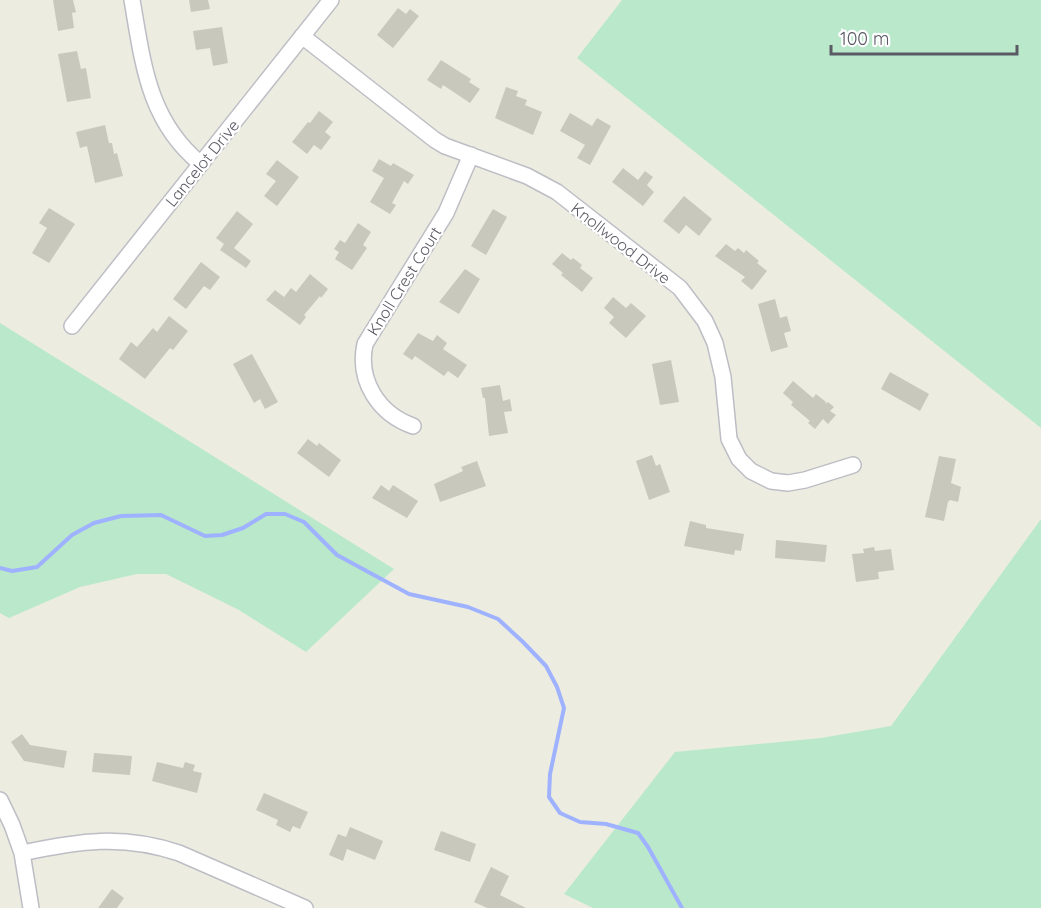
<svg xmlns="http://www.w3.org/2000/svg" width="1041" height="908" font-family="Quicksand,sans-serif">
  <rect width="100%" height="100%" fill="#ecede0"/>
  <path fill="#bae8ca" d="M622,0h419v428l-464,-370z
    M0,323l394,246 -88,83 -67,-42 -73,-36h-29l-57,13 -71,31 -9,-5z
    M1041,519v389h-448l-29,-14 111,-142 146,-14 70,-12z"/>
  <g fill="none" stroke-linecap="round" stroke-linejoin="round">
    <path stroke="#9fb2ff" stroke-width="4" d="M0,568l12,3 25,-4 35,-32 22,-12 27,-7 40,-1 44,21 17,-1 21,-7 23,-14h19l19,8 33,33 72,39 59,13 30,12 25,23 23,24 11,21 7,21 -14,66 -1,23 11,16 20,9 26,2 32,9 10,14 34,61"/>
  </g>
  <path fill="#c8c8bd" d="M53,0h20l3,12 -4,1 2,15 -16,3z
    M189,0h19l2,9 -19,3z
    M398,8l8,6 4,-5 9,7 -26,32 -16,-13z
    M222,27l6,36 -15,3 -3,-18 -14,2 -3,-19z
    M77,51l4,18 5,-1 5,30 -24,4 -9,-48z
    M441,60l30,19 -2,3 11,7 -10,14 -27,-18 -2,4 -14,-9z
    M506,87l12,4 -2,5 11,4 -2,5 17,7 -9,23 -38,-17z
    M319,111l14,11 -8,10 6,5 -10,13 -7,-5 -7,9 -15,-12 16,-20 2,1z
    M570,113l22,13 5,-8 14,8 -21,39 -13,-7 8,-13 -25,-14z
    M105,125l4,18h3l2,11 3,-1 6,23 -28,7 -8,-37 -7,2 -4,-16z
    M379,159l12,7 2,-3 21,12 -6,9 -4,-3 -12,22 4,2 -6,9 -20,-12 14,-24 -12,-7z
    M277,160l22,17 -22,29 -13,-10 12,-15 -10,-7z
    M623,168l15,12 7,-9 8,6 -6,8 7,7 -11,14 -31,-24z
    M684,196l28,23 -13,17 -13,-11 -7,9 -16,-13z
    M49,208l26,16 -26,39 -17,-10 15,-25 -8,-5z
    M493,209l14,8 -21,38 -15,-9z
    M237,211l16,13 -19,24 17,13 -5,7 -26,-18 4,-6 -8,-6z
    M358,223l13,9 -8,13 4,3 -15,22 -17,-11 4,-7 -5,-3 6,-9 5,3z
    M726,244l9,7 3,-3 6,5 2,-3 13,11 -2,2 10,8 -15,19 -11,-9 4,-4 -30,-21z
    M562,253l9,7 2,-2 9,7 -2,3 13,10 -11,14 -21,-17 2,-2 -11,-9z
    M201,262l19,15 -10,13 -6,-4 -18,23 -13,-10z
    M465,269l15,10 -21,35 -20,-12z
    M310,274l18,15 -7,9 -1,-2 -16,19 2,2 -6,8 -34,-25 9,-10 9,7 7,-9 5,4z
    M613,297l13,11 5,-5 15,13 -20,22 -17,-15 5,-6 -10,-9z
    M775,299l5,19 7,-2 4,15 -7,2 4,14 -17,5 -13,-48z
    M169,316l19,15 -15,19 -3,-2 -25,31 -26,-20 12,-17 6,5 16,-19 4,4z
    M418,333l15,8 4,-6 10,8 -4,6 24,16 -9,13 -10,-7 -4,5 -29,-20 -3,4 -9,-6z
    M252,354l26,48 -13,7 -5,-10 -6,4 -21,-39z
    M671,360l8,42 -19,3 -8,-41z
    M890,372l39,22 -9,17 -39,-22z
    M793,381l20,17 3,-4 10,8 -1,2 3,-2 6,5 -4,4 6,4 -8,9 -5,-5 -8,10 -7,-6 2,-2 -19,-16 2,-3 -10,-9z
    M500,385l3,16 7,-2 2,12 -8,1 4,21 -19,3 -4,-38h-2l-2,-10z
    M308,439l9,7 2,-3 22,17 -12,17 -32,-24z
    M652,455l4,11 4,-2 10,28 -21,8 -13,-39z
    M939,456l17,3 -5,24 10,4 -3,15 -8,-2 -2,2 -4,19 -19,-4z
    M477,461l9,25 -46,16 -6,-18 29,-13 -2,-4z
    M381,485l8,6 4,-6 25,16 -11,17 -35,-20z
    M690,521l16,4v3l38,6 -3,17 -6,-1 -1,5 -50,-9z
    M776,540l51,5 -2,17 -50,-4z
    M874,547l1,4 16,-2 3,21 -16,2 1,7 -23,3 -4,-28 12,-1 -1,-4z
    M22,734l8,11 37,6 -3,17 -40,-7 -13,-19z
    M94,753l38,3 -2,19 -38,-3z
    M157,762l26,6 2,-6 10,3 -2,6 9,2 -5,20 -45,-12z
    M264,793l44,19 -8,17 -7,-3 -3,6 -14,-7 2,-5 -22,-10z
    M350,827l33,14 -8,19 -28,-11 -4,12 -14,-6 9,-21 8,3z
    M441,831l35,13 -6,18 -36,-12z
    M491,867l18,9 -9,19 26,13h-39l-13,-6z
    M112,889l12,9 -7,10h-19z"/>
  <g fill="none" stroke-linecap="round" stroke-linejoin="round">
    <defs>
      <path id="minor" d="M132,0c11,63 16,121 69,164
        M302,36l133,104 10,6 82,30 30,16 123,96 25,33 10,22 8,34 6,62 10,20 12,12 20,10 17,2 17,-3 48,-15
        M72,326l259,-326
        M413,426c-34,-12 -56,-45 -48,-82l81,-131 25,-58
        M0,800l12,25 10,28 9,55
        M22,853c57,-12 100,-19 157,0l126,55"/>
    </defs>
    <use href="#minor" stroke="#bdbdc5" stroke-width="18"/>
    <use href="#minor" stroke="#fff" stroke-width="15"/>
  </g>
  <g text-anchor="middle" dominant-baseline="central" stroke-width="4.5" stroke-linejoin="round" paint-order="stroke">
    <g font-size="16" fill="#595a63" stroke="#fff">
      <text transform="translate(202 163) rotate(-51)">Lancelot Drive</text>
      <text transform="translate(621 243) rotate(38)">Knollwood Drive</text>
      <text transform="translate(404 281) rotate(-58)">Knoll Crest Court</text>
    </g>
  </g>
  <path d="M831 45v9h186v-9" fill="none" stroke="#595a63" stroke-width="3"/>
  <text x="840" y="45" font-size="18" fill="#595a63" stroke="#ffffff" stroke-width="4.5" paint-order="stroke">100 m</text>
</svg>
